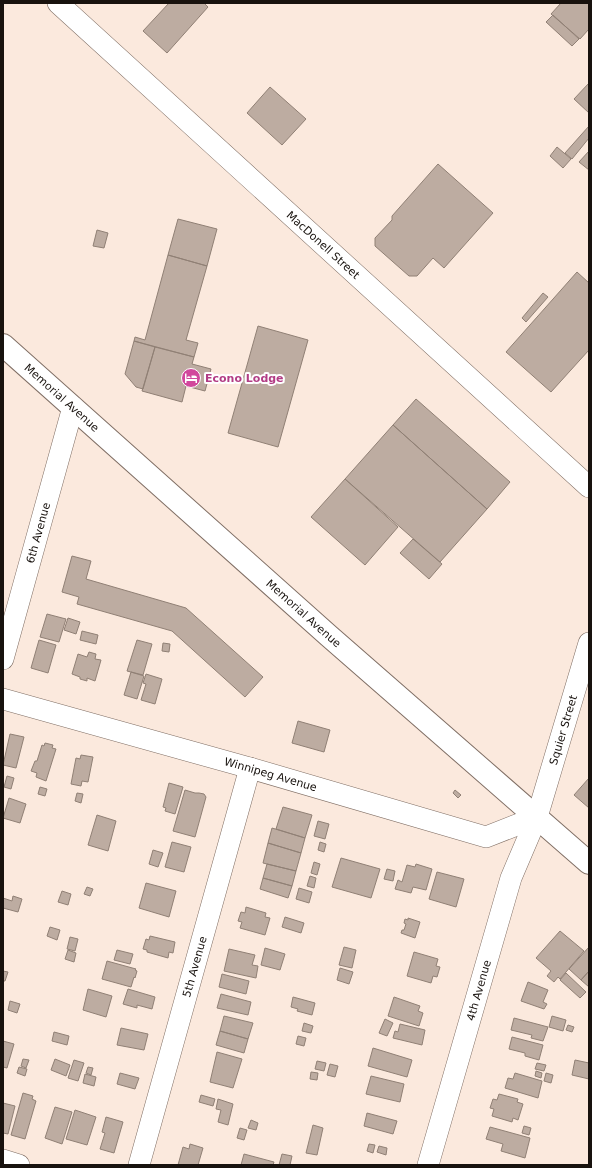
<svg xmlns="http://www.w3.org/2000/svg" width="592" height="1168" font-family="'DejaVu Sans',sans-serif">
  <rect width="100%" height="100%" fill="#fbe9dd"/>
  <path fill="#bdaca1" stroke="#908075" d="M169,3h35l4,4 -41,46 -24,-22z
    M561,3h28v26l-9,10 -29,-25z
    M553,15l26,24 -7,7 -26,-24z
    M589,83v30l-15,-14z
    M270,87l36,32 -24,26 -35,-32z
    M589,126v12l-17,21 -7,-6z
    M557,147l14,12 -8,9 -13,-12z
    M589,151v19l-10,-8z
    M438,164l55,49 -49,55 -11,-10 -16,18h-8l-34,-30v-8l17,-18v-4z
    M178,219l39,10 -10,37 -39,-11z
    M97,230l11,3 -4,15 -11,-2z
    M168,255l39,11 -21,74 12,3 -4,14 -60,-16 1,-4 10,3z
    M577,272l12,11v67l-38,42 -45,-40z
    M543,293l5,4 -22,25 -4,-4z
    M258,326l50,14 -30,107 -50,-14z
    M134,341l21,6 -12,42 -7,-2 -11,-13z
    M155,347l39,10 -2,7 19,5 -6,22 -19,-5 -4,16 -40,-11z
    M416,399l94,83 -23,27 -94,-84z
    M393,425l94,84 -47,53 -95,-83z
    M345,479l53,48 -33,38 -54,-48z
    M413,539l29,25 -13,15 -29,-26z
    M72,556l19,5 -5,18 100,29 77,69 -18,20 -73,-66 -95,-27 2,-7 -17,-5z
    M47,614l19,5 -7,23 -19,-5z
    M68,618l12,4 -4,12 -12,-4z
    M82,631l16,4 -2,9 -16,-4z
    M39,640l17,5 -8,28 -17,-5z
    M137,640l15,4 -9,31 -16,-4z
    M163,643l7,1 -1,8 -7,-1z
    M89,652l7,2 -1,5 6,1 -6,21 -8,-3v3l-7,-2v-2l-8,-3 6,-20 9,3z
    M131,672l13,4 -7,23 -13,-4z
    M146,674l16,5 -7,25 -14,-4 5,-16 -3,-1z
    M298,721l32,9 -6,22 -32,-9z
    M10,734l14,3 -8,31 -13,-3z
    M45,743l8,2 -1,3 4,1 -10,32 -10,-4 1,-4 -6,-2 4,-10h2l5,-16 2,1z
    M81,755l12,2 -5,25 -6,-1 -1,5 -10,-2 5,-26 4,1z
    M7,776l7,2 -3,11 -7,-2z
    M589,778v30l-15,-13z
    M169,783l14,4 -8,27 -10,-3 1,-3 -3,-1z
    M40,787l7,2 -2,7 -7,-2z
    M185,790l10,3h4l5,1 2,3 -11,40 -22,-6z
    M455,790l6,5 -3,3 -5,-5z
    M77,793l6,1 -2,9 -6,-2z
    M9,798l17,6 -6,19 -17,-5z
    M283,807l29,8 -7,23 -29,-9z
    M97,815l19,6 -8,30 -20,-6z
    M318,821l11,3 -4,15 -11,-3z
    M272,828l33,10 -4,15 -33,-10z
    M172,842l19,5 -7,25 -19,-5z
    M320,842l6,2 -2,8 -6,-2z
    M268,843l33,10 -5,18 -33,-8z
    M153,850l10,3 -5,14 -9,-3z
    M341,858l39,11 -9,29 -39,-11z
    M314,862l6,2 -3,11 -6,-2z
    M267,864l29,7 -4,15 -29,-8z
    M416,864l16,5 -6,21 -13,-3 -2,6 -16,-4 3,-9 4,2 5,-17 8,2z
    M387,869l8,2 -2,10 -9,-2z
    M437,872l27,7 -8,28 -27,-8z
    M310,876l6,2 -2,10 -7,-2z
    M263,878l29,8 -4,12 -28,-9z
    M146,883l30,8 -7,26 -30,-9z
    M87,887l6,2 -3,7 -6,-2z
    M299,888l13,4 -3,11 -13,-4z
    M62,891l9,3 -3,11 -10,-3z
    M13,896l9,3 -4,13 -15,-4v-10l9,3z
    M246,907l20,6 -1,4 5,1 -5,17 -25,-7 2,-6 -4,-1 3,-9 4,1z
    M285,917l19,6 -3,10 -19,-6z
    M408,918l12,4 -5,16 -14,-5 1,-3h2l2,-6 -2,-1 1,-4 3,1z
    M50,927l10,3 -3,10 -10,-4z
    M560,931l24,20 -24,28 -2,-2 -4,5 -7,-6 4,-5 -15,-13z
    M150,936l25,6 -2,11 -4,-1 -1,6 -21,-6v-2l-4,-1 3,-10 3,1z
    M70,937l8,2 -3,12 -8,-2z
    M344,947l12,3 -4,18 -13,-3z
    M589,947v24l-8,9 -12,-11z
    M265,948l20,6 -5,16 -19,-5z
    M229,949l26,6 -3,10 6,1 -2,12 -32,-7z
    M68,950l8,3 -2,9 -9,-3z
    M117,950l16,4 -3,10 -16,-4z
    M414,952l24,7 -2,7 4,1 -3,10 -4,-1 -2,7 -24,-7z
    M107,961l29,8 -1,1 2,1 -2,7 -1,-1 -3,10 -29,-8z
    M340,968l13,4 -4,12 -12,-4z
    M3,971l5,1 -3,9h-2z
    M589,971v16l-8,-7z
    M566,973l20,19 -6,6 -20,-18z
    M222,974l27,7 -3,13 -27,-7z
    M528,982l20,8 -5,12 4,2 -3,5 -23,-8z
    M88,989l24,7 -6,21 -23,-7z
    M128,989l27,8 -3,12 -15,-4v3l-14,-4z
    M221,994l30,8 -3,13 -31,-7z
    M293,997l22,6 -3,12 -15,-4 1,-2 -7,-2z
    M394,997l26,9 -2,5 5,2 -4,13 -31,-10z
    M10,1001l10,3 -3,9 -9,-3z
    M224,1016l29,7 -5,16 -28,-8z
    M552,1016l14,4 -3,11 -14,-4z
    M514,1018l34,9 -5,14 -12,-3 1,-3 -21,-5z
    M385,1019l8,4 -6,13 -8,-3z
    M304,1023l9,3 -2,7 -9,-2z
    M400,1024l25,6 -3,15 -29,-7 2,-7 3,1z
    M568,1025l6,2 -2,5 -6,-2z
    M121,1028l27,6 -4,16 -27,-5z
    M220,1031l28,8 -4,14 -28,-8z
    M54,1032l15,4 -2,9 -15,-4z
    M298,1036l8,2 -2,8 -8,-2z
    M512,1037l31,8 -4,15 -14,-4v-3l-16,-4z
    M3,1041l11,3 -7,24 -4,-1z
    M373,1048l39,12 -5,17 -39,-11z
    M217,1052l25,7 -9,29 -23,-6z
    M23,1059l6,1 -3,8 -5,-2z
    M55,1059l15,6 -4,11 -15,-6z
    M74,1060l10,3 -6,18 -10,-3z
    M575,1060l14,3v16l-17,-4z
    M317,1061l9,2 -2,8 -9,-2z
    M537,1063l9,2 -2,6 -9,-2z
    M330,1064l8,2 -3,11 -8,-2z
    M19,1067l8,2 -2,7 -8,-3z
    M88,1067l5,1 -2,7 -5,-2z
    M536,1071l6,2 -1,5 -6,-2z
    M311,1072l7,1 -1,7 -7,-1z
    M120,1073l19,5 -4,11 -18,-5z
    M515,1073l27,8 -4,17 -33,-10 3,-10 5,1z
    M546,1073l7,2 -2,8 -7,-2z
    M85,1074l11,3 -2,9 -11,-3z
    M371,1076l33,8 -4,18 -34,-8z
    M23,1093l10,3 -1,3 4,2 -11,38 -14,-4z
    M499,1094l19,5 -1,3 6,2 -5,16 -5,-2 -1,4 -20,-6 2,-7 -4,-1 3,-9 4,1z
    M201,1095l14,4 -2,7 -14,-4z
    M218,1099l15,5 -5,21 -10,-3 3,-12 -5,-1z
    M3,1103l12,3 -7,28 -5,-1z
    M55,1107l17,5 -10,32 -17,-6z
    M75,1110l21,7 -9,28 -21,-6z
    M367,1113l30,8 -4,13 -29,-8z
    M106,1117l17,5 -9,31 -14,-4 5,-16 -3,-1z
    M251,1120l7,3 -2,7 -8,-2z
    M313,1125l10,3 -6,27 -11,-2z
    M524,1126l7,2 -2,7 -7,-2z
    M490,1127l40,11 -5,20 -24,-7 2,-7 -17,-5z
    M240,1128l7,2 -3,10 -7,-2z
    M190,1144l13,4 -5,17h-20l5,-18 6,2z
    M369,1144l6,1 -2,8 -6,-2z
    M379,1146l8,2 -1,7 -9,-3z
    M244,1154l30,8 -1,3h-32z
    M282,1154l10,2 -2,9h-11z"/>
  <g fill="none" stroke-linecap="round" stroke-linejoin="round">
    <defs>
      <g id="minor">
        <path id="s1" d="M58,3l531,484"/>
        <path id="s2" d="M3,659l70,-252"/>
        <path id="s3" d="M3,699l247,69 236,69 51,-20"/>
        <path d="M3,1160l16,5"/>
        <path id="s4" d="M139,1165l111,-397"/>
        <path id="s5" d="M428,1165l83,-287 26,-61 52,-174"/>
      </g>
      <g id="major">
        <path id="s6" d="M3,345l326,291 260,227"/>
      </g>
    </defs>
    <use href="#minor" stroke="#806f65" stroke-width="22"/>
    <use href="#major" stroke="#806f65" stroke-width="24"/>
    <use href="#minor" stroke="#fff" stroke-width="21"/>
    <use href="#major" stroke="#fff" stroke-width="22"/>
  </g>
  <defs>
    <symbol id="hotel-disc" viewBox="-11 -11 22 22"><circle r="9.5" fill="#d1479c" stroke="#fff"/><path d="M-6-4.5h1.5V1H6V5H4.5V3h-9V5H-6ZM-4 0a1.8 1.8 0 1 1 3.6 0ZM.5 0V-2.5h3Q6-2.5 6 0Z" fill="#fff"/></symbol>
  </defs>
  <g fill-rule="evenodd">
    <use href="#hotel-disc" x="180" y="367" width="22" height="22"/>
  </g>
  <g text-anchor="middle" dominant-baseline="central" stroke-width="4" stroke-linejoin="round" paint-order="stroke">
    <g font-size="11" fill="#18120e" stroke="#fff">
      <text stroke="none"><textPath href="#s1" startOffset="359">MacDonell Street</textPath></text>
      <text stroke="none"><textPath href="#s6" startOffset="79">Memorial Avenue</textPath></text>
      <text stroke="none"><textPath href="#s2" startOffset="131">6th Avenue</textPath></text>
      <text stroke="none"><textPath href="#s6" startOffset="403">Memorial Avenue</textPath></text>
      <text stroke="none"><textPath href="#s5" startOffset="456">Squier Street</textPath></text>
      <text stroke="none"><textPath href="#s3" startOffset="278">Winnipeg Avenue</textPath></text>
      <text stroke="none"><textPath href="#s4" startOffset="206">5th Avenue</textPath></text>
      <text stroke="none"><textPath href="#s5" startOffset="182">4th Avenue</textPath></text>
    </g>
    <g font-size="11" font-weight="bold" fill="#b23c85" stroke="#fff" text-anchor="start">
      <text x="205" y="378">Econo Lodge</text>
    </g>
  </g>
  <rect width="592" height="1168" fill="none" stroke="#18120e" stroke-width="8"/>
</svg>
